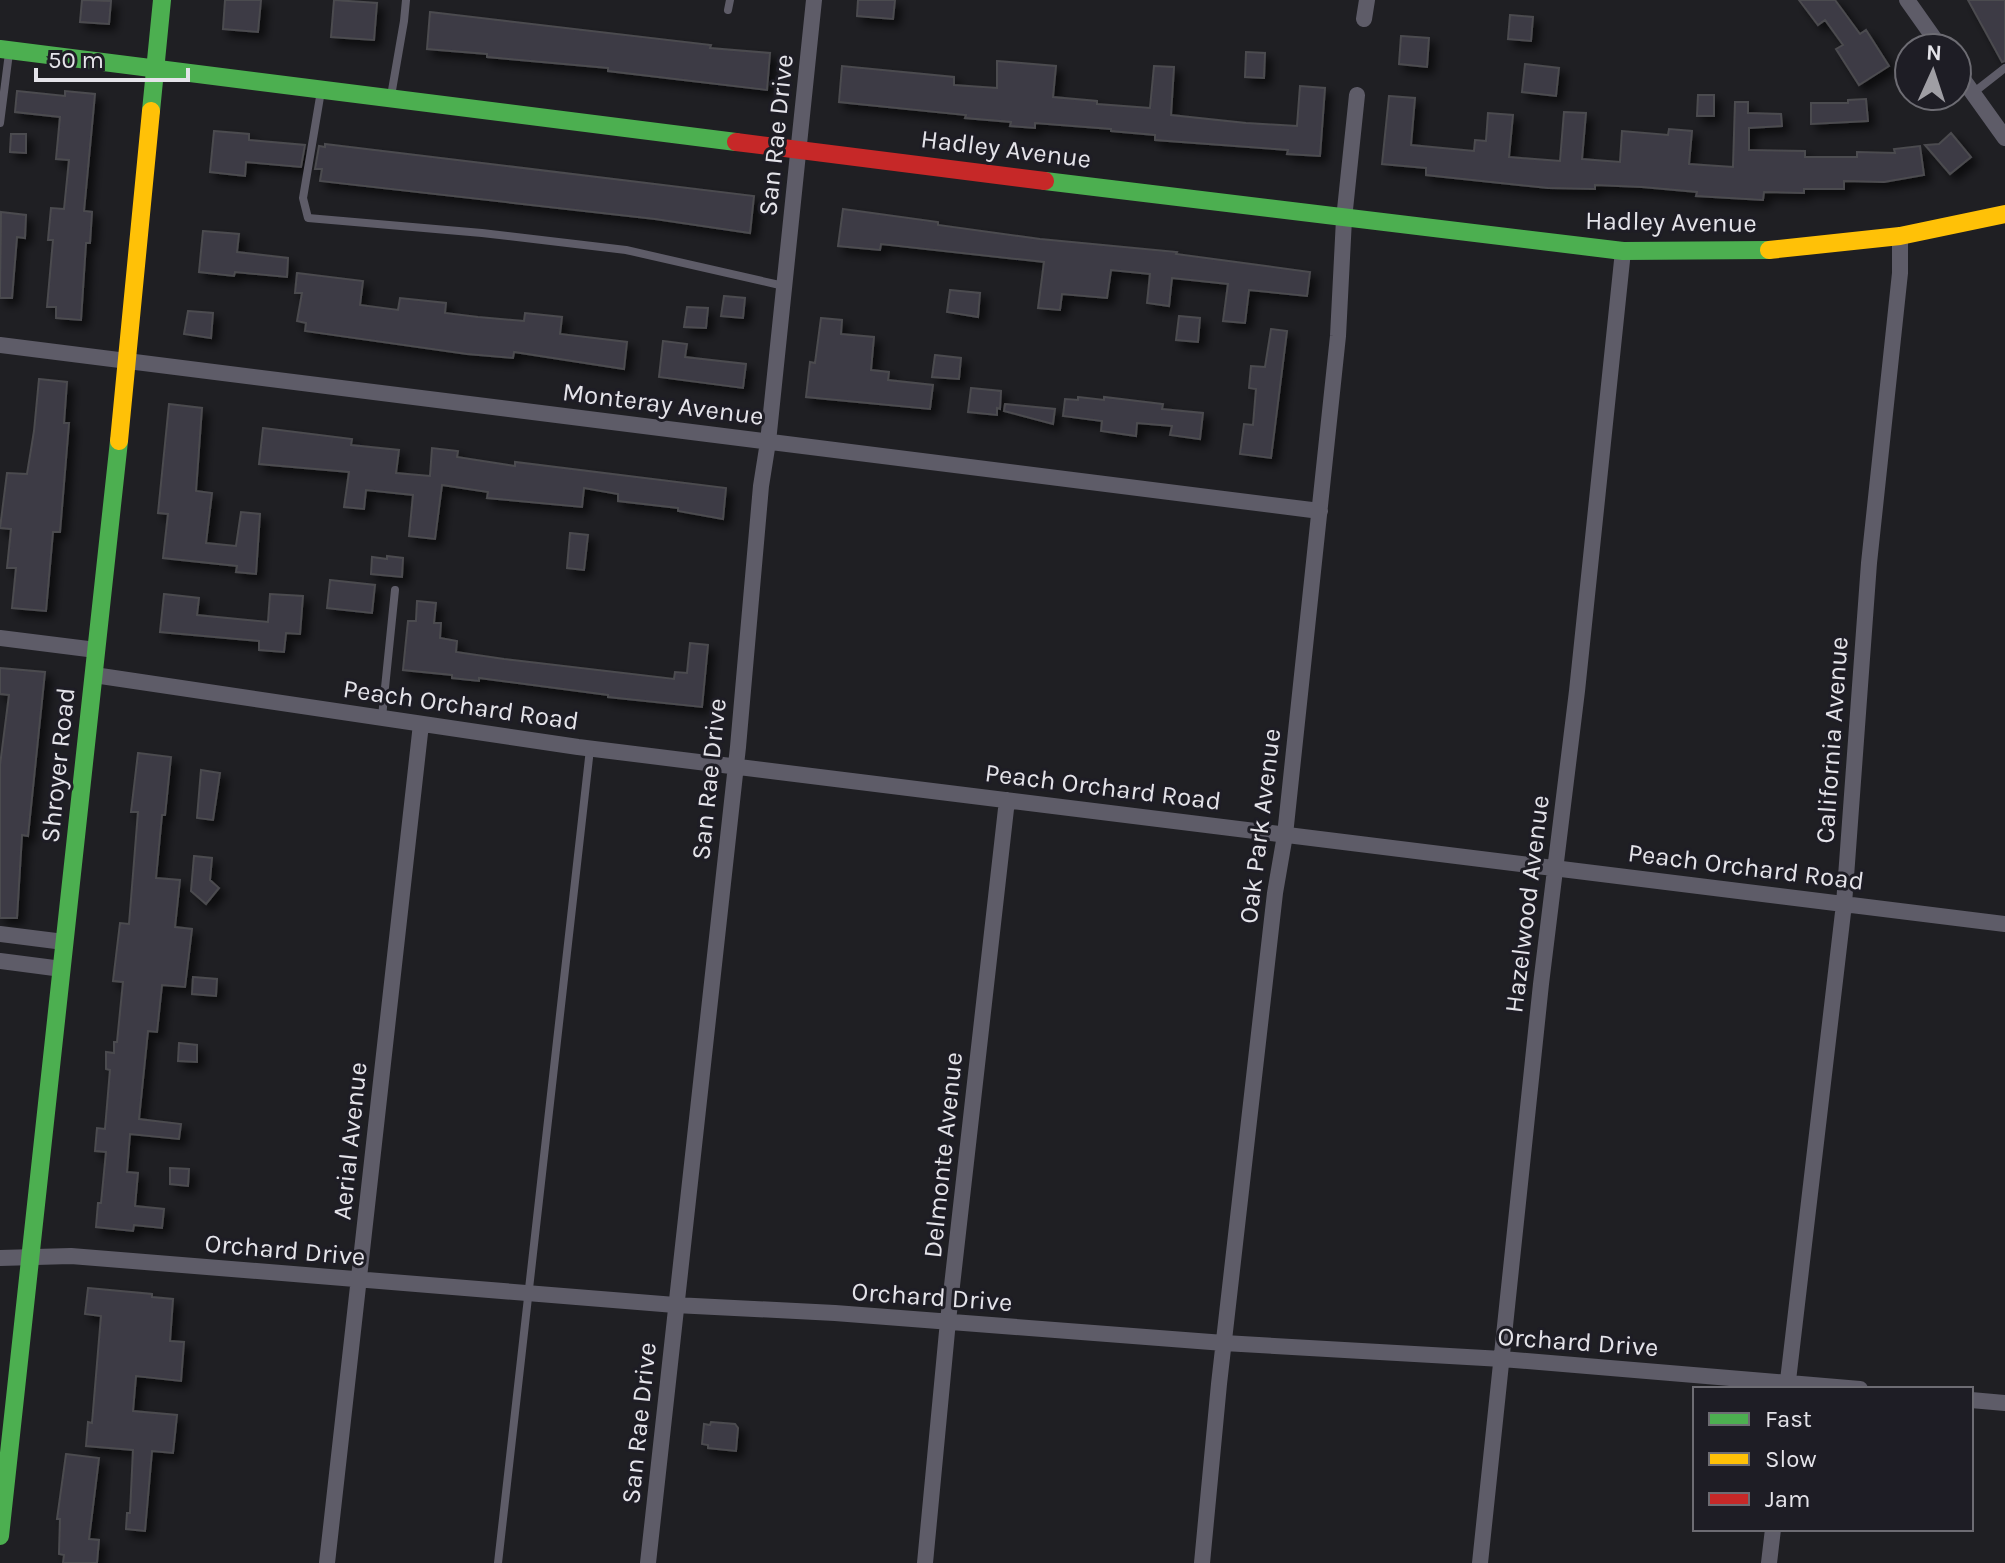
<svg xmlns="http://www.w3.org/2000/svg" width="2005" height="1563" font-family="Karla,sans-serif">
  <defs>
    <filter id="shadow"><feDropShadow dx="6" dy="6" stdDeviation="4" flood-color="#0009"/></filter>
  </defs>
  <rect width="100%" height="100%" fill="#1f1f23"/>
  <path fill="#3c3a45" stroke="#4c4b4f" stroke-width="2" filter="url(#shadow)" d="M82,0l29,1 -2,23 -29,-2z
    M225,0h36l-3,32 -35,-3z
    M334,0l43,3 -3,37 -43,-3z
    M858,0h37l-2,19 -36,-3z
    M1799,0h36l25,34 6,-4 23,36 -30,19 -23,-36 7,-4 -18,-25 -7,5z
    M1968,0h37v61l-3,1z
    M430,12l281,33 -1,3 60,5 -3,37 -159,-19v-3l-121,-11v-3l-60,-5z
    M1510,15l23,2 -2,24 -23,-2z
    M1401,36l28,2 -2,29 -28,-3z
    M1246,52l19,1 -1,25 -19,-1z
    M997,61l59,5 -3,31 44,4v3l53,4 4,-42 20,1 -3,48 75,8 51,3 3,-40 25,2 -5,68 -33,-2 1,-4 -133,-10v-5l-44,-4v-2l-76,-6v5l-25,-2 1,-4 -46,-4 1,-3 -127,-13 3,-36 112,11v8l43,3z
    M1525,64l34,4 -3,28 -34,-4z
    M17,91l48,5v-5l30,3 -11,117 8,1 -2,31h-4l-5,77 -25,-2v-11h-9l6,-67h-5l3,-32 13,1 5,-49 -13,-1 4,-42 -45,-5z
    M1698,95h16v21h-17z
    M1389,96l26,2 -4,47 63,6 1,-11 11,1 2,-28 25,2 -4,42 51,4 4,-49 22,1 -4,46 38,3 2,-31 46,4 1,-6 23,2 -3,33 44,3 2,-65h13v11l33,1 1,12 -33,2v22l56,1v6h52v-5l38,1 -1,-4 26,-3 4,29 -40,7 -40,-1v8h-40v4l-40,-1 -1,8 -67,-4 1,-4 -55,-5 -47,-2v4l-47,-1 -122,-13v-7l-44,-4z
    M1866,99l2,22 -57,3v-21h37v-3z
    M214,131l35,3v6l56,5 -4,22 -55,-5 -1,14 -35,-4z
    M1951,133l20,24 -21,17 -25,-29 14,-1z
    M11,134h15v19l-16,-1z
    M325,144l429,52 -4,37 -95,-14 -335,-38 2,-12h-7l4,-23 6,1z
    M843,209l95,13v3l102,14 137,13 -1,2 134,18 -3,24 -58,-6 -4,33 -22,-2 5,-37 -56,-6 -3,28 -22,-3 3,-29 -39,-4 -4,28 -45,-4 -2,16 -22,-2 6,-46 -163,-18 -1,6 -42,-4z
    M1,212l25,3 -1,23 -8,-1 -5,61h-12z
    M203,231l36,3 -2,18 51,6 -1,19 -52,-5 -1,4 -35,-4z
    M297,273l66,8 -3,24 38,5 2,-12 46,5 -1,10 33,4 46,4 1,-8 37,4 -2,17 67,8 -3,27 -110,-17 -1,6 -46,-4 -162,-23 1,-8 -9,-2 5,-28h-7z
    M950,290l30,3 -2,24 -31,-5z
    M724,296l21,2 -2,20 -22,-2z
    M687,307l21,1 -2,20 -22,-1z
    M188,311l25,2 -2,25 -27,-4z
    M1179,316l21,2 -2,24 -22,-2z
    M821,318l21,2 -1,14 33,3 -3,33 18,2 -1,8 45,5 -3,24 -124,-12 4,-35 5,1z
    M1271,329l16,2 -16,127 -31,-4 4,-30 9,1 3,-36 -7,-1 2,-22 14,1z
    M663,341l24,3 -2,13 61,7 -3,24 -84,-11z
    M935,355l26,3 -2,21 -27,-2z
    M39,379l28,3 -3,41h5l-9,109h-7l-7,79 -34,-3 4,-40h-9l4,-39 -11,-1 7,-55 20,1 7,-43z
    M971,388l30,3 -1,18 -3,-1v7l-29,-3z
    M1078,397l26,3v-3l59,7 -1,5 41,4 -3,26 -30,-4 2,-9 -35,-3 -1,13 -35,-5 1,-10 -39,-5 2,-17 13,1z
    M169,404l33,4 -6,83 16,2 -6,50 30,3 5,-34 19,2 -4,60 -20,-2 1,-6 -74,-8 5,-44 -10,-1z
    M1005,404l50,5 -2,15 -49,-13z
    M263,428l89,11 -1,6 48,5 -3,23 34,3 2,-28 26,3 -1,6 58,9v-4l211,26 -3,31 -45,-8v-3l-60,-7v-7l-34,-6 -2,19 -95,-9 1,-6 -46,-7 -7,54 -26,-3 4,-41 -47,-5 -2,19 -20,-2 5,-35 -90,-8z
    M570,533l18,2 -4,35 -17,-2z
    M387,556l16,2 -1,19 -31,-3 1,-17 15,2z
    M330,580l45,5 -3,28 -45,-5z
    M164,594l35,4 -2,17 71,7 2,-28 33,2 -3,38 -14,-1 -2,19 -25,-2v-9l-99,-9z
    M417,601l19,2 -2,20h7l-1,15 17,3 -1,11 48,7 170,20 1,-7 12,1 3,-30 18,2 -6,62 -94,-10v-2l-129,-17v3l-27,-3v-3l-49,-5 5,-49h8z
    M0,668l45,4 -17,164 -6,-1 -5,83h-17v-153l9,-70 -9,-1z
    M138,753l33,4 -6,58h-3l-6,63 24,2 -5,47 17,2 -7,58 -23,-2 -5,47 -9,-1 -9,88 42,5 -2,15 -49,-5 -3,38 11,1 -3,33 29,3 -2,19 -28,-3 -1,6 -37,-4 2,-24h3l5,-51 -11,-1 2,-23 8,1 5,-59 -4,-1v-17l8,1v-11h3l6,-60 -10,-1 7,-58 9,1 9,-112h-7z
    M201,770l19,3 -7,47 -16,-2z
    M194,856l18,2 -2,22 9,8 -13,16 -15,-13z
    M193,977l24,2 -1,17 -24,-2z
    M179,1043l18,2v17l-19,-1z
    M170,1168l19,1 -1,17 -18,-2z
    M88,1288l64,6v3l21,2 -3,42 14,1 -3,39 -45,-5 -3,35 44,4 -4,38 -21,-2 -7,80 -19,-2 1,-16h3l3,-63 -47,-4 2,-24 4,1 9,-107 -16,-2z
    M711,1422l24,2 3,4 -2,23 -28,-3v-3l-6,-1 2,-20 6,1z
    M66,1454l33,4 -10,81 10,1 -2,23h-34l1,-8 -5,-1 1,-35h-3z"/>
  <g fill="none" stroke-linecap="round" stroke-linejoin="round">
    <path stroke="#5e5c68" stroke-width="8" d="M728,10l2,-10
      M321,91l-18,107 5,20 174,15 144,17 158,36
      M1973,93l32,-25
      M391,96l13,-75 2,-21
      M0,123l9,-70
      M382,717l13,-127
      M498,1563l92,-814"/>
    <path stroke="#5e5c68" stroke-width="16" d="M1907,0l34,48
      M1364,19l3,-19
      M1957,71l48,67
      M0,345l1320,166
      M0,638l96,12
      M94,675l484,72 1427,177
      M0,934l64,8
      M0,961l62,8
      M0,1258l71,-2 604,49 160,8 389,30 278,16 358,30
      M1787,1389l57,-485 25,-341 31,-290v-37
      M1971,1400l34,3
      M327,1563l94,-839
      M648,1563l90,-816 23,-261 7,-44 46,-442
      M925,1563l23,-242 59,-521
      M1202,1563l17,-179 56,-491 10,-58 53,-499 6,-117 13,-124
      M1480,1563l61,-579 36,-293 46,-440
      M1769,1563l4,-34"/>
    <path stroke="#4caf50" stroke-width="18" d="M0,49l736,93
      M151,111l11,-111
      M1045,181l578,70 146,-1
      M0,1536l119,-1095"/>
    <path stroke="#ffc107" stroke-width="18" d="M1769,250l131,-14 105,-22
      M119,441l32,-330"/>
    <path stroke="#c62828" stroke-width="18" d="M736,142l309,39"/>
  </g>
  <g text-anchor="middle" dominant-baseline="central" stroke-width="6" stroke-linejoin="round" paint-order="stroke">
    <g font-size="26" fill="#e4e3e9" stroke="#1e1d25">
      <text transform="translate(776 135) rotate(-84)">San Rae Drive</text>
      <text transform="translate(1006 149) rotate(7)">Hadley Avenue</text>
      <text transform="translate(1671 222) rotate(1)">Hadley Avenue</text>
      <text transform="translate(663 404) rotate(7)">Monteray Avenue</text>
      <text transform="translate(461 705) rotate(8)">Peach Orchard Road</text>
      <text transform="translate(1832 740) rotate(-86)">California Avenue</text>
      <text transform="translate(58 765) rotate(-84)">Shroyer Road</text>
      <text transform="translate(709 779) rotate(-84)">San Rae Drive</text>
      <text transform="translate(1103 787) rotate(7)">Peach Orchard Road</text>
      <text transform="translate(1260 826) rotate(-83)">Oak Park Avenue</text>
      <text transform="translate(1746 867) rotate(7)">Peach Orchard Road</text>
      <text transform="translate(1527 904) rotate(-83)">Hazelwood Avenue</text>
      <text transform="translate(350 1141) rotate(-84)">Aerial Avenue</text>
      <text transform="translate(943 1155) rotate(-84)">Delmonte Avenue</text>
      <text transform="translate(285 1250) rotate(5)">Orchard Drive</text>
      <text transform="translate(932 1297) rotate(4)">Orchard Drive</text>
      <text transform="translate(1578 1342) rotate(4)">Orchard Drive</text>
      <text transform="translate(639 1423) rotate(-84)">San Rae Drive</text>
    </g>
  </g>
  <rect x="1693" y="1387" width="280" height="144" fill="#1e1d25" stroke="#6d6c73" stroke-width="2"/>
  <rect x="1709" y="1413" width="40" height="12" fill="#4caf50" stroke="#6d6c73" stroke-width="2"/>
  <text x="1765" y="1427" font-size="24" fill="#e4e3e9">Fast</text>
  <rect x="1709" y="1453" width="40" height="12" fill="#ffc107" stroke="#6d6c73" stroke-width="2"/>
  <text x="1765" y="1467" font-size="24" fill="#e4e3e9">Slow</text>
  <rect x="1709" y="1493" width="40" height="12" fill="#c62828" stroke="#6d6c73" stroke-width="2"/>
  <text x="1765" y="1507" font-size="24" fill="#e4e3e9">Jam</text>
  <g transform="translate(1933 72) rotate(3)"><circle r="38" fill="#1e1d25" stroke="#6d6c73" stroke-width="2"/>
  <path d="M0-6L14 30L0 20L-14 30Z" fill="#9f9ea4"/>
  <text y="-12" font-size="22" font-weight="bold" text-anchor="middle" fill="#e4e3e9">N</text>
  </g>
  <path d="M36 68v12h152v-12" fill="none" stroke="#e4e3e9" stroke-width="4"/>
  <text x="48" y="68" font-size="24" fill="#e4e3e9" stroke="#1e1d25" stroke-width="6" paint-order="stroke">50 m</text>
</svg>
